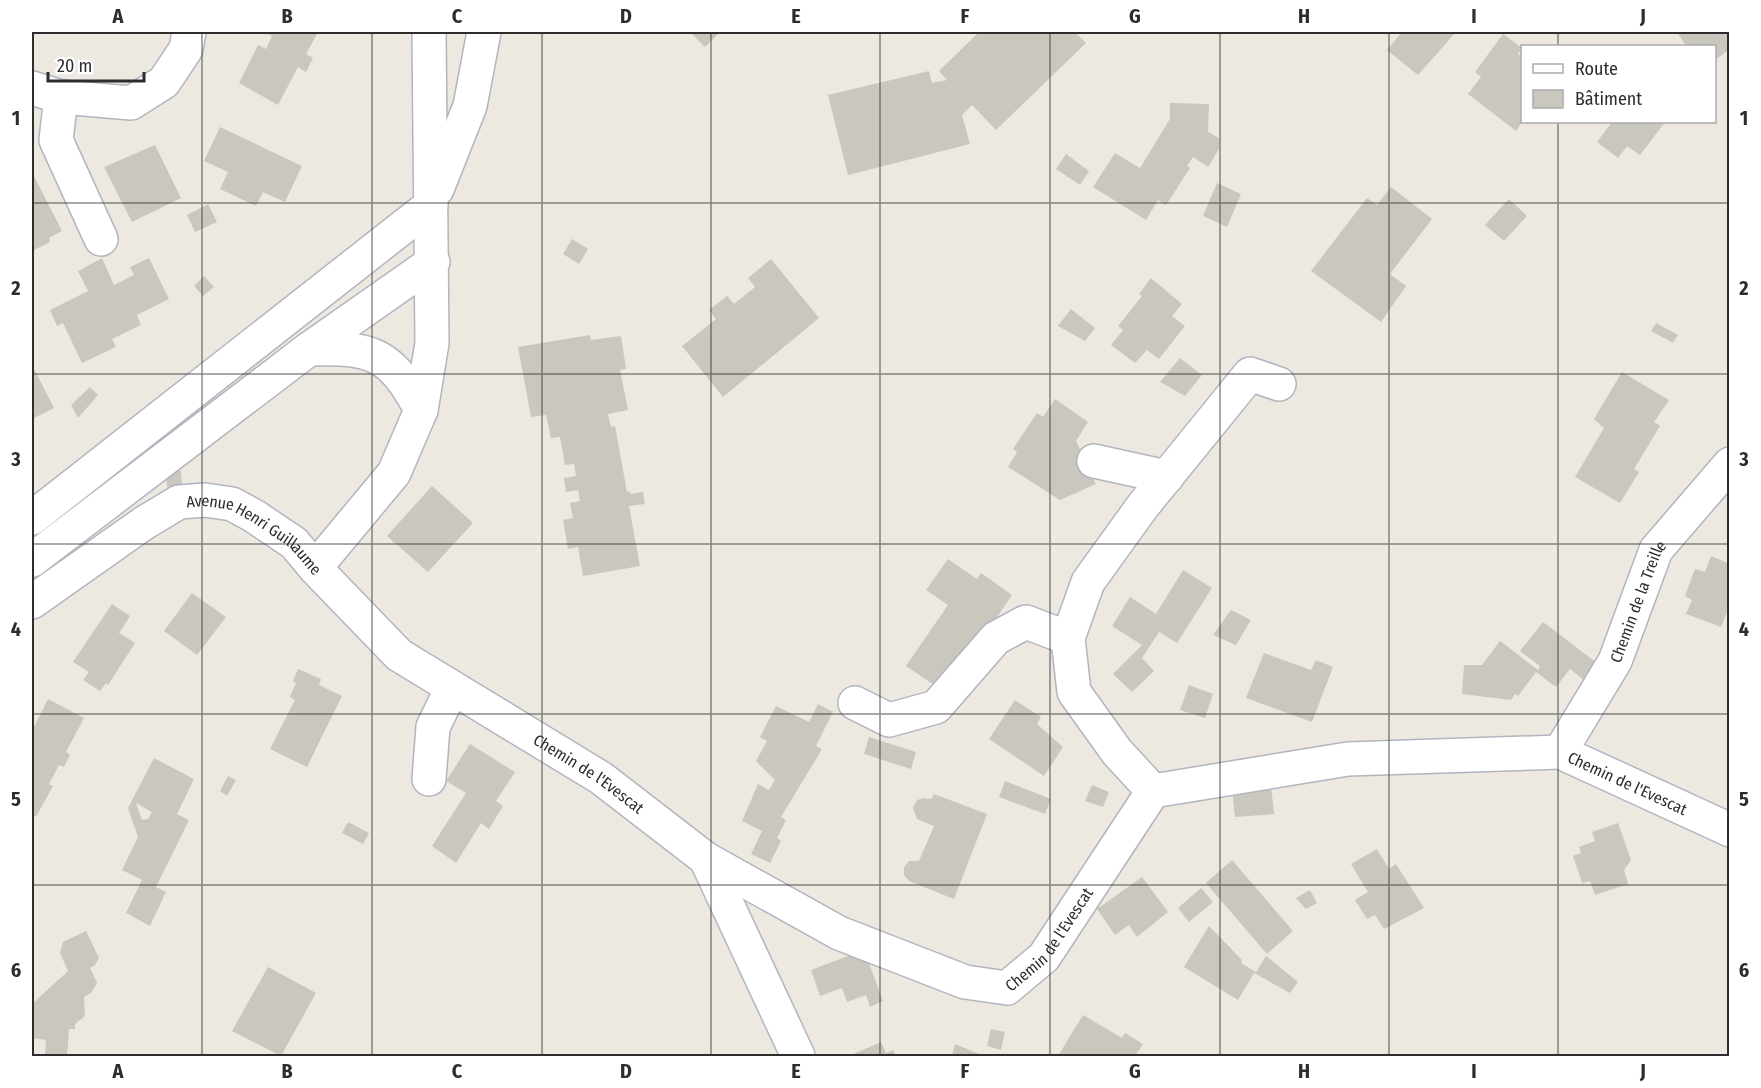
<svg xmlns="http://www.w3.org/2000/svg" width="1761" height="1088" font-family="'Fira Sans Condensed',sans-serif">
  <rect width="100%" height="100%" fill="#ede9e0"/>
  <path fill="#c9c7be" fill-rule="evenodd" d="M264,32h54l-12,22 7,4 -7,14 -8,-5 -20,38 -39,-22 19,-38 8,4 6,-13z
    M690,32h30l-15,15z
    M979,32h96l11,11 -90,87 -24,-25 -10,10 8,29 -122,31 -20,-80 101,-24 3,12 15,-3 -8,-9z
    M1402,32h54l-38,43 -31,-25z
    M1677,32h53v17l-16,12v-15h-28z
    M1503,34l19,14 -4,6 4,3v65l-6,9 -48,-37 13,-17 -6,-5z
    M1170,103l39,1 -1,28 11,6v11l-11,18 -15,-10 -6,9 3,2 -24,37 -8,-5 -12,20 -53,-33 22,-34 25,15 30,-49z
    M1612,122h53l-25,33 -13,-9 -9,12 -21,-16z
    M220,127l82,39 -17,36 -22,-10 -7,14 -36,-17 8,-17 -24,-11z
    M155,145l26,53 -49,24 -28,-55z
    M1066,154l23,17 -9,14 -24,-16z
    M32,172l30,59 -13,7 1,4 -18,9z
    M1217,183l24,11 -14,33 -24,-11z
    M1391,187l41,32 -42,55 16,12 -25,36 -70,-51 56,-73 10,7z
    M1509,199l18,17 -23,25 -19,-16z
    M208,204l9,18 -22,10 -8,-17z
    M572,239l16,10 -9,15 -16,-10z
    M102,258l12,27 20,-10 -4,-8 19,-9 20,41 -32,16 4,10 -29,14 4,8 -34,16 -19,-40 -6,3 -7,-16 38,-19 -10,-20z
    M771,259l48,59 -96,79 -41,-51 34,-27 -7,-9 18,-14 7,8 21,-17 -7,-9z
    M204,276l10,11 -11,9 -9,-10z
    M1151,278l31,26 -10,12 13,10 -26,33 -12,-9 -12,13 -24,-18 12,-15 -5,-4 24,-30 -3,-2z
    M1071,309l24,19 -10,13 -27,-15z
    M1656,323l22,12 -5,8 -22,-12z
    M590,335l1,5 30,-4 5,33 -6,1 8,40 -20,4 3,13 4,-1 12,66 3,-1v3l13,-2 2,12 -16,2 11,60 -57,10 -5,-29 -10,2 -5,-29 10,-2 -3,-15 10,-2 -2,-11 -12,2 -2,-14 12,-2 -2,-12 -9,1 -5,-28 -9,1 -5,-23 -15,2 -13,-70z
    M1180,358l22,17 -17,21 -25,-14z
    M32,365l22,43 -22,11z
    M1622,372l47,28 -15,22 6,4 -26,43 5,3 -19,31 -45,-26 29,-49 -10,-9z
    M90,387l8,8 -20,23 -7,-13z
    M1055,399l33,23 -12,19 20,43 -36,16 -52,-33 9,-15 -4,-3 24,-36 6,4z
    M165,471h16l1,15 -15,1z
    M432,486l41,37 -45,49 -41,-36z
    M1711,556l19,8v40l-9,23 -35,-13 6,-14 -7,-4 10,-27 10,3z
    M948,559l29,20 4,-6 31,22 -21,31 -5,-3 -46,66 -34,-23 42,-61 -22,-15z
    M1183,570l29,18 -35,55 -18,-11 -17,26 12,13 -22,21 -19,-18 29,-29 -30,-19 18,-29 26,17z
    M192,593l34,24 -29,38 -33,-24z
    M112,604l18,12 -11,17 16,10 -27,42 -2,-2 -6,8 -17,-11 6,-8 -16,-10z
    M1231,610l20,10 -15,25 -23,-10z
    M1543,622l58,44 -11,19 -20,-16 -14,18 -20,-15 -18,24 -3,-2 -4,6 -49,-6 2,-29h18l18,-24 38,29 2,-4 -20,-15z
    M1264,653l47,17 5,-10 17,7 -21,55 -66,-24z
    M298,669l23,10 -2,6 23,11 -35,71 -37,-18 25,-49 -5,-3 6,-14 -3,-2z
    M1189,685l24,9 -8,24 -25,-8z
    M48,699l36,19 -18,34 4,3 -6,12 -5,-2 -10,19 4,2 -17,31 -4,-3v-83z
    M1015,700l26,17 -4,7 26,23 -19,29 -55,-37z
    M818,704l15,8 -17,34 6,3 -41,68 5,3 -9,18 4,3 -11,22 -19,-9 11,-23 -20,-10 16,-37 11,6 6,-10 -19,-19 11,-20 -7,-4 16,-31 33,16z
    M869,737l47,15 -5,17 -47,-15z
    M470,744l45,28 -19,29 7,5 -14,23 -8,-6 -25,40 -24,-17 34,-53 -20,-12z
    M154,758l40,21 -17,35 12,6 -33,67 10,5 -16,34 -24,-13 16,-33 -20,-10 16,-33 -10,-29zM136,803l16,9 -4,7 -6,1z
    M228,776l8,4 -9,16 -7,-5z
    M1005,781l46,18 -6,15 -46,-17z
    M1092,785l17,7 -6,15 -18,-6z
    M1271,785l3,29 -39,3 -3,-28z
    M934,794l53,20 -33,85 -45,-18 -5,-6v-8l5,-6h10l15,-35 -17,-7 -4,-11 4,-8 7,-2 7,1z
    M348,822l21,11 -6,11 -21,-11z
    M1618,823l13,37 -7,10 4,14 -33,11 -5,-14 -8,2 -9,-27 8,-3 -2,-6 16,-6 -3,-9z
    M1377,849l12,20 7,-5 28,44 -40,21 -9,-14 -8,4 -12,-19 13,-8 -17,-28z
    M1232,860l61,71 -26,23 -61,-71z
    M1142,877l26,35 -31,25 -8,-12 -14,10 -18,-26z
    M1201,888l12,14 -24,20 -11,-14z
    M1310,890l7,13 -11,6 -10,-11z
    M1209,926l33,34 -1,3 15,9 10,-16 32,26 -8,11 -36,-20 -16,27 -54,-33z
    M86,931l13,27 -4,7 -5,3 7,15 -6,10 -7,4 1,19 -10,8v5h-6l-2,27h-22l1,-16 -14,-2v-34l36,-33 -8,-18 3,-11z
    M864,950l19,51 -13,6 -4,-12 -19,7 -5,-14 -22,8 -9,-26z
    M268,967l48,26 -35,63 -49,-25z
    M1083,1015l39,23 3,-5 18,11 -8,12h-77z
    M991,1029l14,3 -4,18 -14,-4z
    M881,1042l5,11 7,-3 3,6h-47z
    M955,1044l24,10v2h-27z"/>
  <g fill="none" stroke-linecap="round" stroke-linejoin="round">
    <defs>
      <g id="minor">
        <path d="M32,88l29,9 70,6 33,-21 22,-33 3,-17"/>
        <path d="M61,97l-5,43 45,99"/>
        <path d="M437,189l33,-83 14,-74"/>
        <path d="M309,349c63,-2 82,4 112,61"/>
        <path d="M1094,461l73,16"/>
        <path d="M32,518l399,-313"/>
        <path d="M32,560l277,-211 124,-87"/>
        <path d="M315,568l79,-95 27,-63 11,-67 -3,-311"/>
        <path id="s1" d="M32,602l112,-79 35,-21 26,-2 27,4 22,12 40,27 21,25 84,87 202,123 105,81 133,74 126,49 42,6 37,-31 109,-166 195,-32 212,-7 170,78"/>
        <path d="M855,703l34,17 47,-13 60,-69 30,-16 42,16"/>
        <path id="s2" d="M1560,752l55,-91 41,-111 74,-86"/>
        <path d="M429,779l4,-52 19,-39"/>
        <path d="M1153,791l-36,-39 -43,-60 -6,-54 20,-56 54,-75 108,-133 29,10"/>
        <path d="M706,859l92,197"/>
      </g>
    </defs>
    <use href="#minor" stroke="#b3b4bf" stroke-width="36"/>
    <use href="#minor" stroke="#fff" stroke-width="33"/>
  </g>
  <path fill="none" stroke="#2d2d2d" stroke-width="1.5" stroke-opacity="0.55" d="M202,32v1024M372,32v1024M542,32v1024M711,32v1024M880,32v1024M1050,32v1024M1220,32v1024M1389,32v1024M1558,32v14M1558,122v934M32,203h1698M32,374h1698M32,544h1698M32,714h1698M32,885h1698"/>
  <g text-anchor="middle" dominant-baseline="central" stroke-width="6" stroke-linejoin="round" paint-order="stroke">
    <g font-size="16" fill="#2d2d2d" stroke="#fff">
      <text stroke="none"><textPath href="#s1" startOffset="264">Avenue Henri Guillaume</textPath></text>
      <text stroke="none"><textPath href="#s2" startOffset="170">Chemin de la Treille</textPath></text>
      <text stroke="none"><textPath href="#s1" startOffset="682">Chemin de l'Evescat</textPath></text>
      <text stroke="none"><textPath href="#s1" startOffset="1888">Chemin de l'Evescat</textPath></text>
      <text stroke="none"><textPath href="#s1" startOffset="1222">Chemin de l'Evescat</textPath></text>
    </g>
  </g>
  <rect width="1761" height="1088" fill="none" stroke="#ffffff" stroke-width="66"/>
  <rect x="1521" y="45" width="195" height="78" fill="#ffffff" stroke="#ababab" stroke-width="1.5"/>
  <rect x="1533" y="64" width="30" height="9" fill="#ffffff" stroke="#ababab" stroke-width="1.5"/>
  <text x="1575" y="75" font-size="18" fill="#2d2d2d">Route</text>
  <rect x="1533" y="90" width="30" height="18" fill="#c9c7be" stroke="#ababab" stroke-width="1.5"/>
  <text x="1575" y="105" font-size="18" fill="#2d2d2d">Bâtiment</text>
  <path d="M48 72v9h96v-9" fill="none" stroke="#2d2d2d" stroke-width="3"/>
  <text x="57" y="72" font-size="18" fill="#2d2d2d" stroke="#ffffff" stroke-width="4.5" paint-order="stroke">20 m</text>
  <rect x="33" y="33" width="1695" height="1022" fill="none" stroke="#2d2d2d" stroke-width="2"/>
  <g font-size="20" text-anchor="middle" font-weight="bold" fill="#2d2d2d">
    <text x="118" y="23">A</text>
    <text x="287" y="23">B</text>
    <text x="457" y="23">C</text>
    <text x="626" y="23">D</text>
    <text x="796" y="23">E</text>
    <text x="965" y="23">F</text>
    <text x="1135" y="23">G</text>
    <text x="1304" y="23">H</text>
    <text x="1474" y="23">I</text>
    <text x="1643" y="23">J</text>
    <text x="16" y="125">1</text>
    <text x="1744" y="125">1</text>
    <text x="16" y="295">2</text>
    <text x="1744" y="295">2</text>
    <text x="16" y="466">3</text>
    <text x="1744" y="466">3</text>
    <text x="16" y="636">4</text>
    <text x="1744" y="636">4</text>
    <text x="16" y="806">5</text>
    <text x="1744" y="806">5</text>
    <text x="16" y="977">6</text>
    <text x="1744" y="977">6</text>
    <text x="118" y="1078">A</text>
    <text x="287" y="1078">B</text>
    <text x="457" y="1078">C</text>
    <text x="626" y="1078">D</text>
    <text x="796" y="1078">E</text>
    <text x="965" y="1078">F</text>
    <text x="1135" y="1078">G</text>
    <text x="1304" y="1078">H</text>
    <text x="1474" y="1078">I</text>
    <text x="1643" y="1078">J</text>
  </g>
</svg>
